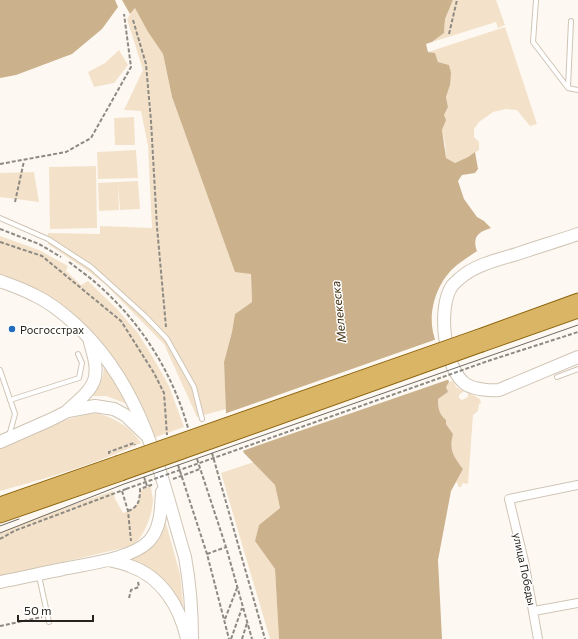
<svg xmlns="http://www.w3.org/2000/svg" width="578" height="639" font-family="Commissioner,sans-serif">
  <rect width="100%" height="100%" fill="#fdf9f2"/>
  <path fill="#f3e2c9" d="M453,0h43l9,25 -7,3 -2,-6 -64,20 12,-9 1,-14z
    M135,7l13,25 15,22 9,43 63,174 16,2 1,29 -17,12 -3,18 -8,30 2,47 -29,8 -33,-73 -58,-59 -15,-12 -43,-29v-11l52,1v-8l52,2 -4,-82 -7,-35 -17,-1 19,-40 -16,-51z
    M505,27l32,97 -7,2 -13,-16 -11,-1 -13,3 -14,10 -5,7v8l5,5v8l-11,7 -13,6 -9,-5 -1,-14 -3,-14 3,-10 -1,-5 4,-8 -2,-10 4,-12 -1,-20 -11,-3 -3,-9 -7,-1z
    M119,50l9,15 -14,18 -20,4 -6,-15 17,-9z
    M134,117l1,28h-20l-1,-27z
    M136,150l2,28 -40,1 -1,-27z
    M96,166l1,62 -47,1 -1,-62z
    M34,172l5,30 -39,-5v-24z
    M138,181l2,28 -20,1 -2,-28z
    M118,182l1,28 -20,1 -1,-28z
    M0,236l39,14 29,16 -2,5 15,14 7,-4 28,27 22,25 17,28 14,25 15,41 -31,11 -8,-24 -23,-43 -23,-29 -99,-64z
    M104,363l26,42 -24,-9h-15c10,-10 13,-19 13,-33z
    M453,381l3,6 8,4 -5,4v3l3,2 6,-3v-5l12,7 1,4 -2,1 -1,7 -5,4 -5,69 -5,-1 -2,4h-3v-3l-2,-2 7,-13c-10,-14 -14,-18 -10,-35l-7,-10v-4c-7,-6 -8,-12 -8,-21l10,-7 -2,-5 3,-5z
    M97,413c19,6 33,13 44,30 -45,21 -93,35 -141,48v-43c27,-14 67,-32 97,-35z
    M254,462l21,23 5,23 -21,17 -4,16 20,28 4,70h-9l-49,-166z
    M151,486c0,4 1,8 2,13 0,14 -9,40 -22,47l-131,31v-44l54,-22 59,-20 2,8 8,14c14,-6 16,-8 17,-23z
    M163,513l17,61 5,48 -44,-57 -10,-6c20,-4 25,-30 32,-46z"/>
  <path fill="#cbb18c" d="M0,0h115l3,7 -16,22 -30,25 -56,21 -16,3z
    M122,0h331l-8,19 -1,14 -12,9 -6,2 2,8 7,1 3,9 11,3 2,8 -1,12 -4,12 2,10 -4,8 2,5 -4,10 4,28 9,5 13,-6 7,-5 3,17 -3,4 -13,2 -4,6 6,18 13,18 7,4 7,7c-13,4 -19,9 -14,23 -7,5 -14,9 -20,14 -19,15 -29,44 -24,67 4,17 11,34 16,50l-3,5 2,5 -10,7c0,9 1,15 8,21v4l7,10c-4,17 0,21 10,35l-12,22 -13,69 4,79h-163l-4,-70 -20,-28 4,-16 21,-17 -5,-23 -31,-32 -18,-40 -2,-51 8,-30 3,-18 17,-12 -1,-28 -16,-2 -63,-175 -9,-43 -15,-22 -13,-24 -5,6z"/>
  <path fill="#fdf9f2" d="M437,339l13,40 -208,72 -18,-37z"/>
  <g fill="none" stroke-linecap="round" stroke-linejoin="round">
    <defs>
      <path id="lane" d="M536,0l-3,42 35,46 10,2
        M568,87l3,-66
        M0,218l48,21 43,28 54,49 22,23 27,48 8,32
        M0,370l15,44 -6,22
        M557,377l21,-8
        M10,400l69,-22 3,-15 -4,-9
        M39,576l10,46"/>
      <path id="street" d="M534,611l44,-8
        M538,639l-14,-78 -15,-62 69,-14"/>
      <path id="secondary" d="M578,234c-20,7 -41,13 -61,20 -20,6 -43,11 -58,25 -2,2 -5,4 -7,7 -15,21 -8,85 15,99 7,4 23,6 32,5l79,-33
        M0,281c11,4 23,8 34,14 15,7 29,18 41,29 68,62 85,149 110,233 5,27 7,54 7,82
        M68,410c29,-25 33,-31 22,-68
        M0,442l50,-22 18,-9 27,-5 19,3 11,6 21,20
        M109,560c7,2 14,3 21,6 32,11 50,41 57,73
        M0,582c21,-4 42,-9 63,-13 23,-5 69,-10 86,-28 12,-13 12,-32 13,-49"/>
      <path id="primary" d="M479,336l99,-36
        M482,345l96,-34
        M0,504l117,-41
        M0,516l121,-42"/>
    </defs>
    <use href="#lane" stroke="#d0c5b5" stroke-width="6"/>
    <use href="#street" stroke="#d0c5b5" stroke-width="10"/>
    <use href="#secondary" stroke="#d0c5b5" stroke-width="14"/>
    <use href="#primary" stroke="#8c620a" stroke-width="15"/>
    <path stroke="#8d8983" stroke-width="2" stroke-dasharray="4 2" stroke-linecap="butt" d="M133,20l13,44 5,57 6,106 9,100
      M449,34l8,-34
      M0,164l66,-12 25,-14 40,-71 -7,-53
      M15,202l9,-41
      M0,229l39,15 22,13
      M0,242l42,14 79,65 33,52 10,20 3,42
      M69,262c9,7 19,14 27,21 44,38 76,88 92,145
      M488,361l90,-29
      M212,453l53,186
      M109,454v-2l25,-9 1,2
      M197,459l29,88 26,92
      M178,465l29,89 22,85
      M144,477l3,9
      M173,479l27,-10
      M122,491l6,20 3,30
      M128,511c11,-4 12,-12 12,-22l14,-5
      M0,539l14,-8 112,-42
      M207,554l19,-7
      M129,598l2,-8 8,-3 -1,-5
      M225,619l12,-31
      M0,626l42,-9
      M231,639l11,-31
      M242,639l5,-16"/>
    <use href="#lane" stroke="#fff" stroke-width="4"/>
    <use href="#street" stroke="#fff" stroke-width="8"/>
    <use href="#secondary" stroke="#fff" stroke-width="12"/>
    <use href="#primary" stroke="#dab566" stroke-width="13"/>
    <path stroke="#706c66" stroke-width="1" d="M0,526l19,-7
      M0,533l124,-49 454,-159"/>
    <defs>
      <path id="primary-bridge" d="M117,463l362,-127
        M121,474l361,-129"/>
    </defs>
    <use href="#primary-bridge" stroke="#8c620a" stroke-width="15" stroke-linecap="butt"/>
    <path stroke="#8d8983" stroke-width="2" stroke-dasharray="4 2" stroke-linecap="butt" d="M126,489l362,-128"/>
    <use href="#primary-bridge" stroke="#dab566" stroke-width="13"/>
  </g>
  <circle fill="#246cbc" stroke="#fff" stroke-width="1.5" cx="12" cy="329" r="4"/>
  <g text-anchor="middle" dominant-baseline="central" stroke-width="3" stroke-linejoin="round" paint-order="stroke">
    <g font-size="11" fill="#27231d" stroke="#fff" text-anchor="start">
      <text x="20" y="329">Росгосстрах</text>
    </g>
    <g font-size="11" fill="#27231d" stroke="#fff">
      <text transform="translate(525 569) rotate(78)">улица Победы</text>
    </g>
    <g font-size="12" font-style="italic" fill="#412e0f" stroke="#fff">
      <text transform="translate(338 312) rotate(-96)">Мелекеска</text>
    </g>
  </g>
  <path d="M18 615v6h75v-6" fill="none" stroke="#27231d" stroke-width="2"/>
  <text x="24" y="615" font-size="12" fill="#27231d" stroke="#ffffff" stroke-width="3" paint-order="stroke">50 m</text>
</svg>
